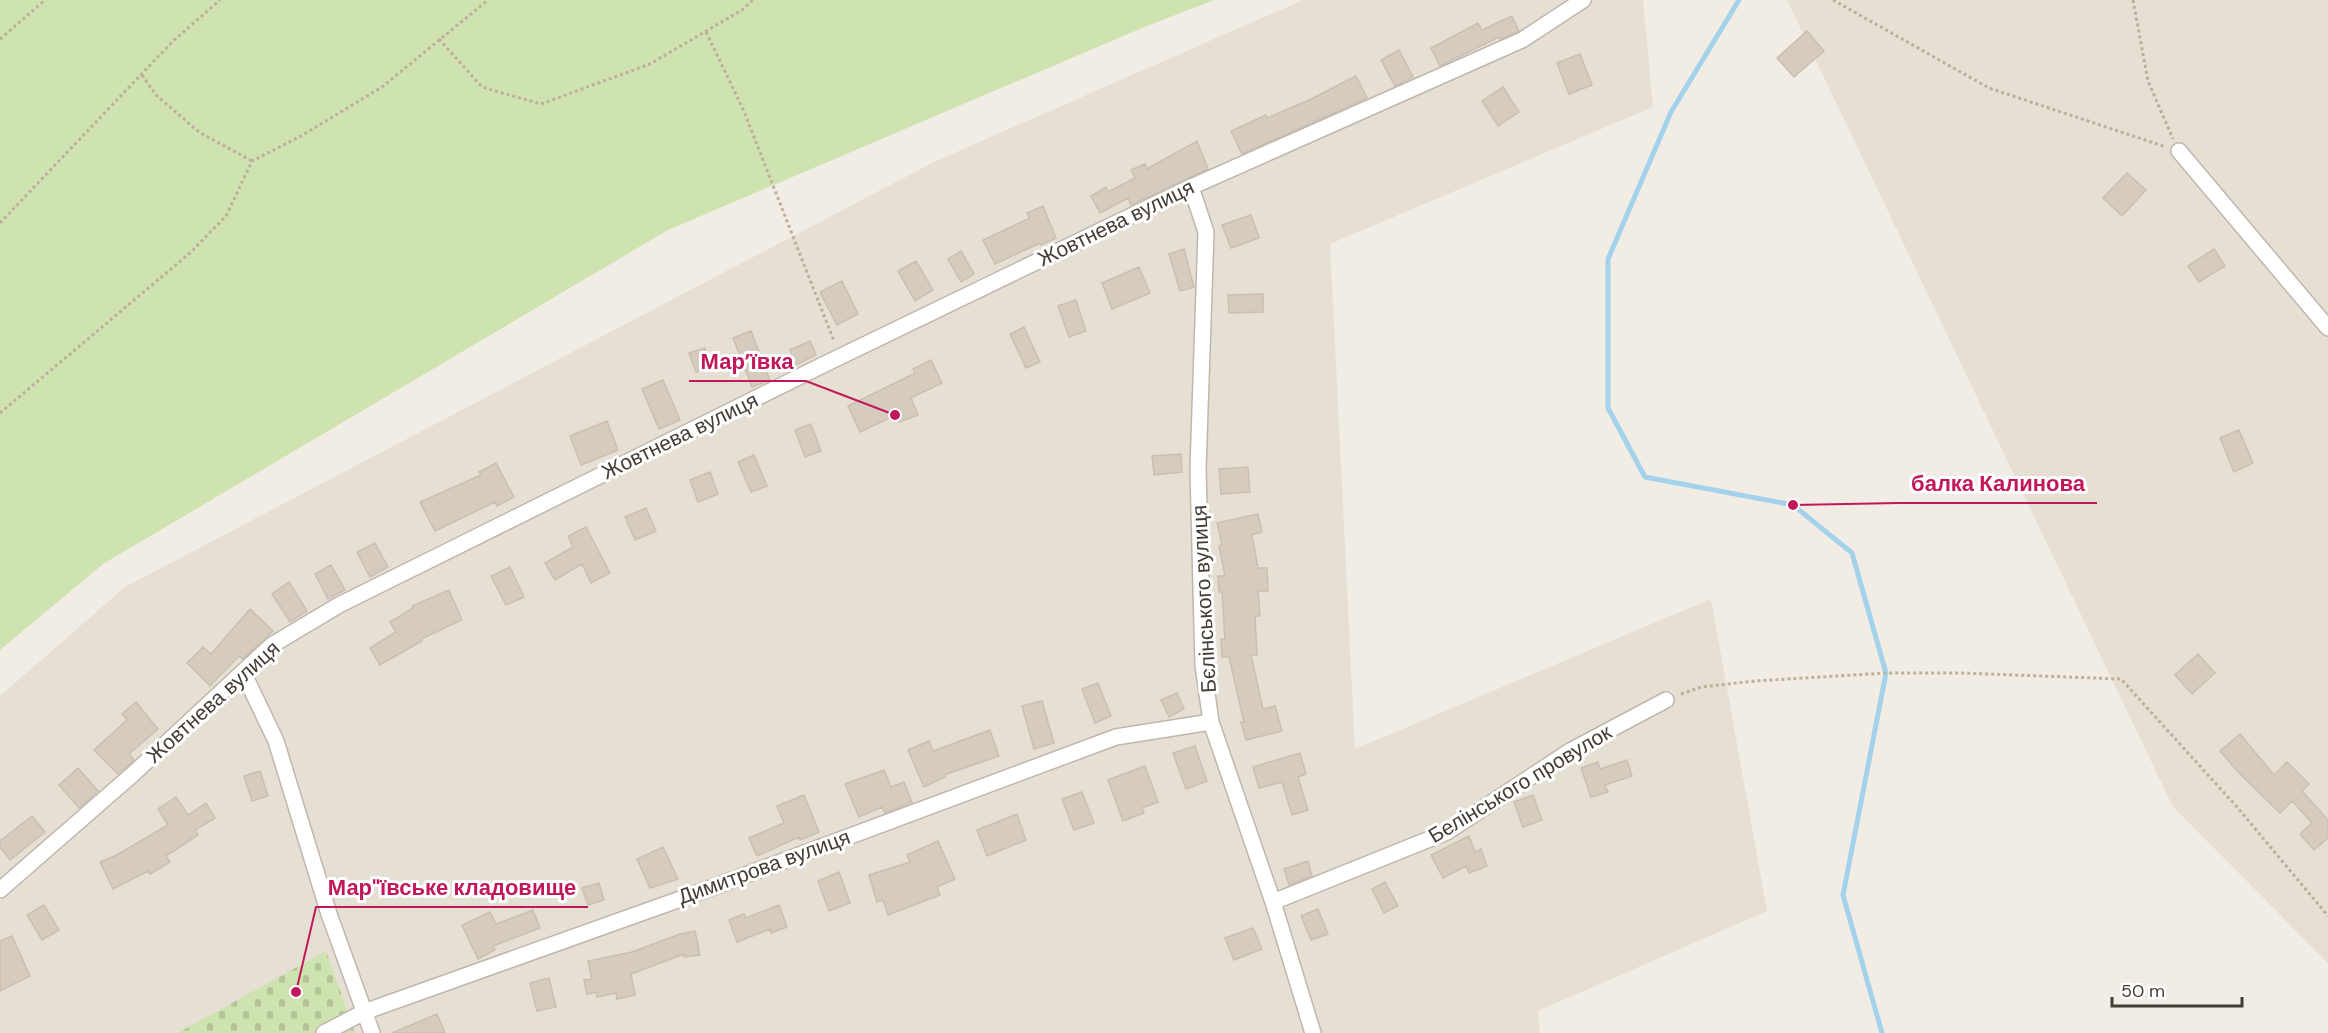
<svg xmlns="http://www.w3.org/2000/svg" width="2328" height="1033" font-family="'DM Sans',sans-serif">
  <defs>
    <pattern id="cemetery-stones" width="16" height="16" patternUnits="userSpaceOnUse" patternTransform="scale(1.5)"><rect width="16" height="16" fill="#cfe3b1"/><path d="M2 7V4a2 2 0 0 1 4 0v3zM10 15v-3a2 2 0 0 1 4 0v3z" fill="#b3c499"/></pattern>
  </defs>
  <rect width="100%" height="100%" fill="#f1ede5"/>
  <path fill="#e5dfd4" d="M1303,0h340l10,107 -323,137 25,505 356,-150 56,312 -229,100 2,22h-1540v-337l125,-109 811,-426z
    M1787,0h541v963l-155,-156z"/>
  <path fill="url(#cemetery-stones)" d="M326,951l29,82h-177z"/>
  <path fill="#cfe3b1" d="M0,0h1214l-72,28 -474,202 -565,334 -103,86z"/>
  <g fill="none" stroke-linecap="round" stroke-linejoin="round">
    <path stroke="#a5d2eb" stroke-width="5" d="M1739,0l-68,112 -63,147v149l37,69 148,28 59,48 34,120 -43,222 39,138"/>
  </g>
  <path fill="#d5cbbf" stroke="#ccbfaf" stroke-width="1.5" d="M1512,16l7,15 -19,8 -1,-2 -59,29 -9,-18 47,-25 4,7z
    M1807,31l17,20 -30,26 -17,-19z
    M1399,50l14,27 -18,9 -14,-26z
    M1580,54l12,31 -23,9 -12,-31z
    M1356,76l11,22 -125,56 -11,-23 35,-16 1,3 42,-18z
    M1503,87l16,25 -21,14 -16,-25z
    M1197,141l11,28 -77,36 -3,-7 -28,15 -9,-17 15,-9 2,5 27,-14 -4,-8 14,-6 2,5z
    M2127,173l19,17 -24,26 -19,-18z
    M1043,206l13,32 -15,7 -1,-2 -45,21 -12,-24 47,-22 -3,-5z
    M1251,215l8,23 -28,10 -9,-23z
    M1184,249l10,38 -14,4 -11,-37z
    M2214,249l11,17 -26,16 -11,-16z
    M961,251l13,23 -13,8 -13,-23z
    M916,261l17,29 -18,11 -17,-30z
    M1139,267l11,26 -38,16 -10,-26z
    M842,281l16,33 -21,11 -17,-33z
    M1263,294v18l-34,1 -1,-18z
    M1076,300l10,31 -17,6 -11,-31z
    M1024,327l16,35 -14,6 -16,-34z
    M751,331l19,49 -18,7 -19,-49z
    M810,341l6,14 -20,10 -6,-15z
    M705,348l6,19 -15,5 -7,-19z
    M931,360l11,23 -31,15 7,17 -19,7 -3,-7 -36,17 -12,-26 67,-33 -2,-4z
    M663,380l17,40 -21,9 -17,-40z
    M607,421l11,29 -37,15 -11,-29z
    M811,424l10,27 -16,6 -10,-27z
    M2239,430l14,33 -19,9 -14,-34z
    M1181,454l1,18 -28,3 -2,-19z
    M754,455l13,31 -16,6 -13,-30z
    M496,463l18,34 -17,9 -2,-4 -60,29 -15,-29 61,-27 -2,-3z
    M1248,467l2,25 -29,2 -2,-25z
    M710,472l8,22 -20,8 -8,-22z
    M646,508l10,23 -21,9 -10,-23z
    M1258,514l4,18 -10,3 6,33h9l1,23h-10l2,25h-5l2,39h-6l12,54 12,-3 7,25 -36,9 -5,-18h3l-15,-65h-7l-1,-18h4l-3,-47h-3l-1,-16h7l-6,-30 3,-1 -5,-22z
    M586,527l24,46 -19,10 -9,-19 -27,16 -10,-17 28,-16 -5,-11z
    M375,543l13,24 -18,10 -13,-25z
    M331,565l14,25 -17,9 -13,-25z
    M510,567l14,30 -18,8 -15,-29z
    M289,582l18,29 -17,11 -18,-28z
    M449,590l13,30 -41,19 1,2 -42,24 -10,-17 26,-16 -6,-10 23,-14 -1,-2z
    M250,609l23,22 -30,28 -4,-3 -29,30 -23,-23 16,-16 8,7z
    M2198,654l17,19 -23,21 -17,-19z
    M1098,683l13,33 -16,7 -13,-34z
    M1177,693l7,16 -15,8 -8,-17z
    M1042,701l12,42 -20,6 -12,-43z
    M136,702l22,27 -29,25 5,6 -16,14 -24,-24 33,-30 -5,-6z
    M990,730l9,26 -55,19 1,2 -21,10 -16,-37 21,-9 4,10z
    M2240,734l34,41 13,-13 22,22 -7,7 26,29v18l-14,12 -14,-16 12,-11 -20,-22 -12,12 -39,-38 -21,-24z
    M1195,746l12,35 -21,8 -13,-36z
    M1300,753l6,21 -8,3 10,33 -16,5 -10,-33 -23,6 -6,-21z
    M1627,760l5,16 -27,9 3,7 -17,5 -10,-29 17,-6 2,7z
    M1145,766l13,36 -16,6 2,5 -21,8 -15,-41z
    M78,768l20,23 -19,17 -20,-23z
    M884,770l7,17 13,-5 8,20 -27,11 -3,-6 -23,10 -14,-33z
    M260,771l8,25 -16,5 -8,-25z
    M1082,792l12,31 -20,7 -12,-31z
    M804,795l15,37 -19,8 -1,-3 -42,19 -8,-18 35,-15 -7,-17z
    M1533,795l9,25 -19,7 -9,-25z
    M176,797l12,18 18,-12 9,15 -20,12 3,5 -32,21 4,6 -20,12 -2,-3 -35,18 -13,-27 15,-6 53,-31 -10,-16z
    M1017,814l9,26 -39,16 -10,-26z
    M32,816l13,16 -35,28 -10,-13v-6z
    M1469,836l6,16 6,-3 6,17 -18,7 -3,-7 -23,12 -12,-23z
    M938,841l17,38 -18,8 3,8 -52,20 -5,-15 -6,2 -8,-27 41,-13 -3,-7z
    M663,847l15,32 -28,9 -13,-29z
    M1308,861l4,15 -23,9 -5,-16z
    M839,872l11,31 -21,8 -11,-30z
    M1385,882l13,24 -14,7 -12,-24z
    M599,883l5,17 -16,5 -6,-17z
    M44,905l15,25 -17,10 -15,-25z
    M779,905l8,22 -16,6 -1,-4 -33,13 -8,-22 15,-6 2,4z
    M1318,909l10,25 -17,6 -10,-24z
    M533,910l7,18 -47,18 2,4 -17,9 -16,-34 28,-13 6,12z
    M1253,928l9,21 -28,11 -9,-22z
    M695,931l5,24 -16,2v-3l-53,20 4,21 -18,4 -1,-6 -19,4 -1,-5 -9,2 -3,-14 8,-1 -4,-18 44,-9 48,-18z
    M12,936l18,40 -30,15v-50z
    M549,978l7,29 -19,4 -7,-28z
    M437,1014l8,19h-53z"/>
  <g fill="none" stroke-linecap="round" stroke-linejoin="round">
    <defs>
      <path id="minor" d="M2179,151l149,177
        M1191,187l15,45 -8,237 5,196 8,57 62,180 40,131
        M243,672l33,69 53,173 43,119
        M0,890l133,-116 139,-129 67,-40 490,-243 362,-175 331,-147 61,-40
        M1273,902l174,-70 123,-81 96,-51
        M324,1033l40,-21 336,-120 416,-155 95,-15"/>
    </defs>
    <use href="#minor" stroke="#bfb7ac" stroke-width="18"/>
    <path stroke="#bdaf9b" stroke-width="3" stroke-dasharray="3 3" stroke-linecap="butt" d="M1833,0l156,88 177,59
      M2133,0l15,81 25,58
      M706,32l37,77 91,232
      M0,39l45,-39
      M439,39l43,48 59,17 109,-40 92,-54 11,-10
      M142,75l14,20 43,37 53,29
      M0,223l172,-181 48,-42
      M0,413l190,-160 36,-37 26,-55 49,-25 81,-49 106,-87
      M1681,694l20,-7 54,-6 131,-8h75l160,6 116,128 91,109"/>
    <use href="#minor" stroke="#fff" stroke-width="15"/>
  </g>
  <g text-anchor="middle" dominant-baseline="central" stroke-width="6" stroke-linejoin="round" paint-order="stroke">
    <g font-size="21" fill="#433d35" stroke="#fff">
      <text transform="translate(1116 223) rotate(-26)">Жовтнева вулиця</text>
      <text transform="translate(680 436) rotate(-26)">Жовтнева вулиця</text>
      <text transform="translate(1204 599) rotate(-93)">Бєлінського вулиця</text>
      <text transform="translate(213 702) rotate(-42)">Жовтнева вулиця</text>
      <text transform="translate(1520 784) rotate(-31)">Белінського провулок</text>
      <text transform="translate(764 867) rotate(-20)">Димитрова вулиця</text>
    </g>
  </g>
  <path fill="none" stroke="#c2185b" stroke-width="2" d="M895 415L806 381H689M1793 505L1899 503H2097M296 992L316 907H588"/>
  <g fill="#c2185b" stroke="#fff" stroke-width="2">
    <circle cx="895" cy="415" r="6"/>
    <circle cx="1793" cy="505" r="6"/>
    <circle cx="296" cy="992" r="6"/>
  </g>
  <g font-size="22" text-anchor="middle" font-weight="bold" fill="#c2185b" stroke="#fff" stroke-width="6" stroke-linejoin="round" paint-order="stroke">
    <text x="747" y="369">Мар’ївка</text>
    <text x="1998" y="491">балка Калинова</text>
    <text x="452" y="895">Мар"ївське кладовище</text>
  </g>
  <path d="M2112 997v9h130v-9" fill="none" stroke="#433d35" stroke-width="3"/>
  <text x="2121" y="997" font-size="18" fill="#433d35" stroke="#ffffff" stroke-width="4.5" paint-order="stroke">50 m</text>
</svg>
